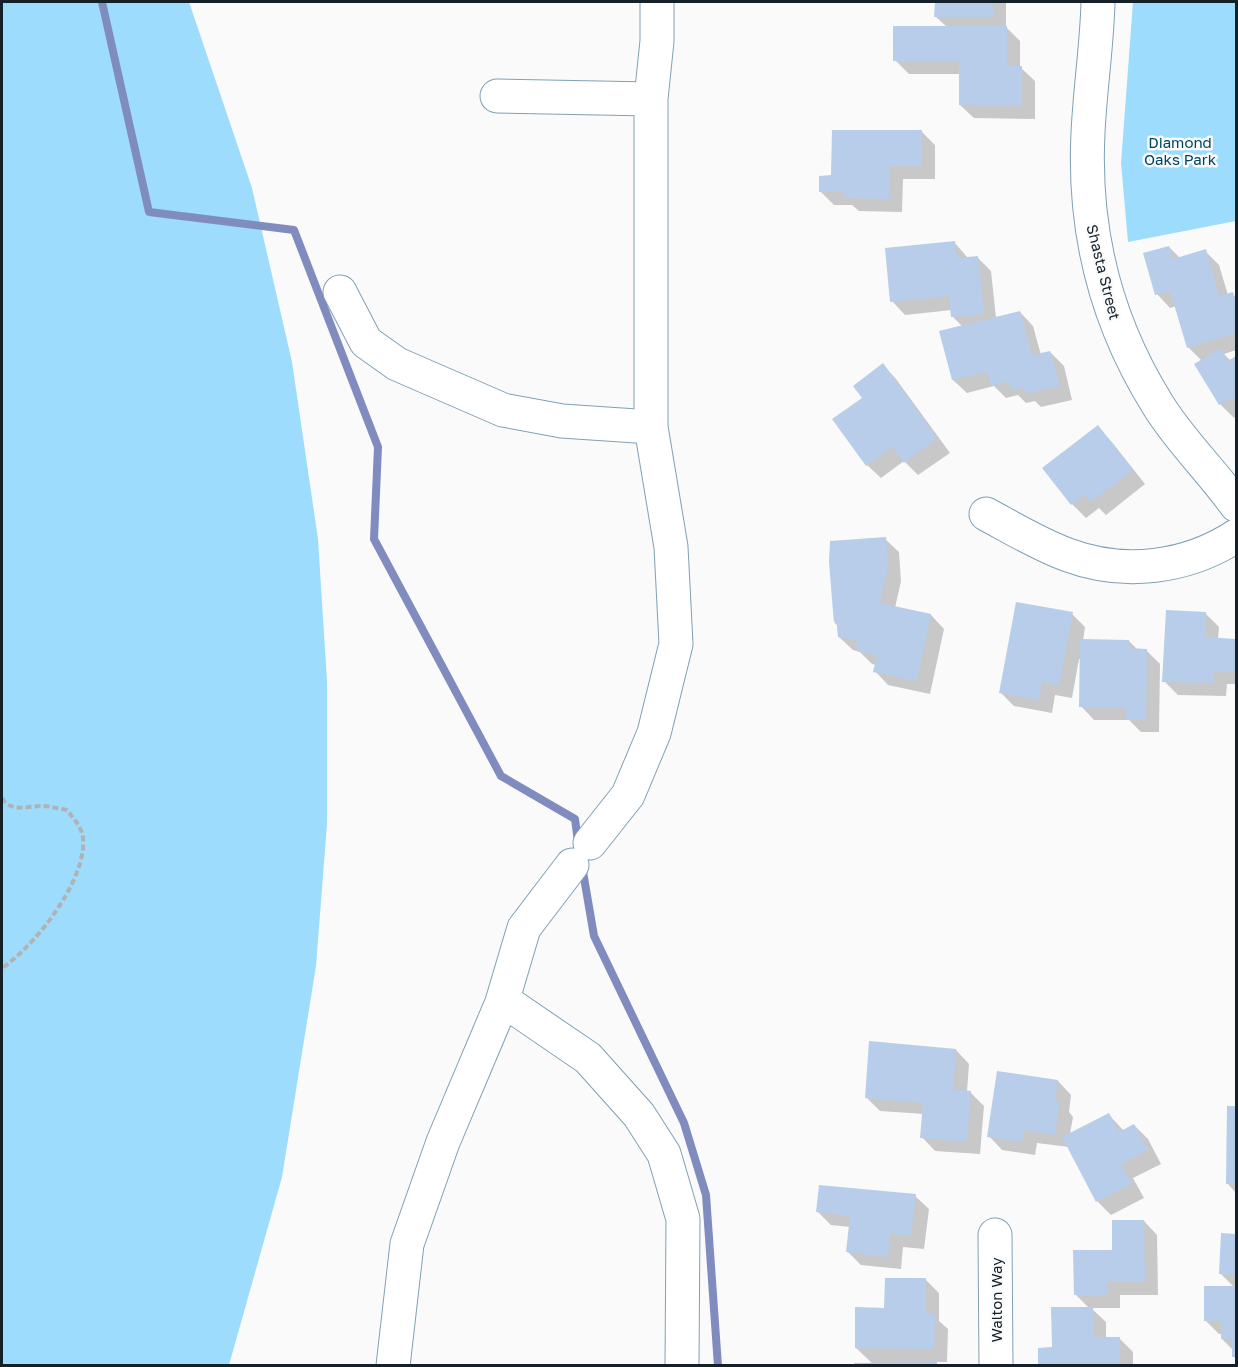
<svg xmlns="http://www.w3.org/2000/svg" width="1238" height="1367" font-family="'Golos Text',sans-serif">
  <rect width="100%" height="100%" fill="#fafafa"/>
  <path fill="#9edcfd" d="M2,2h187l63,186 40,174 26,177 9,142v143l-11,142 -34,211 -53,188h-227z
    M1133,2h103v219l-108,21 -7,-79z"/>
  <path fill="#0003" d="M936,2h70v25l14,14v26l15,14v38l-61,-1 -14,-13 1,-31h-52l-14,-14 52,-33 -11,-10z
    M922,132l13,13v34h-32l-1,33 -43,-1 -7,-6h-18l-14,-14 13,-14z
    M954,242l14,16 9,-1 14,14 5,47 24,-6 13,14 8,29 9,-3 14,14 8,34 -31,7 -6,-6 -9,2 -8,-8 -12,3 -12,-12 -27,7 -14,-13 10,-53 -11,-11v-6l-47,5 -13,-14z
    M1169,247l11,11 25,-7 14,14 9,30 5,-1 3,4v52l-12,4 7,7 5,-3v58l-2,2 -14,-14 -18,-43 -14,-14 -12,-41 -6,2 -13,-14z
    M883,365l13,14 54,74 -32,22 -14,-14 -23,17 -14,-13 -3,-67z
    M1097,427l14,14 34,43 -39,31 -7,-7 -13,10 -14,-14 -28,-35z
    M885,539l14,13 2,29 -6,27 36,7 13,14 -14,65 -42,-9 -13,-14 1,-6 -4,-1 -12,-12 -7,-2 -14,-13 -1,-11 -3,-3 -5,-61z
    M1205,613l14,14 -1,12 18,1v44h-9l-1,12 -48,-1 -14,-14z
    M1072,614l13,13 -2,14h46l9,9h8l14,14 -1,68h-18l-12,-12h-35l-13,-14v-47h-2l-7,39 -17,-3 -3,18 -38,-7 -14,-14z
    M956,1050l13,14 -2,28 4,1 13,13 -4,48 -45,-3 -13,-14 2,-23 -44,-3 -14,-14z
    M1058,1081l13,14 -2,17 4,5 -3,17 39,-19 15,16 10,-6 14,14 13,25 -28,14 11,20 -33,17 -14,-14 -28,-54 -32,-4 -2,12 -33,-5 -13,-14z
    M1228,1108h8v85l-8,-9z
    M915,1196l14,13 -5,40 -21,-2 -2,22 -40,-4 -13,-13 2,-25 -19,-2 -14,-14z
    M1144,1221l13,14 1,60h-38v13h-29l15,14v16h13l14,14v14h-93l50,-57 -15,-15z
    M1222,1235l14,1v123l-3,-3v-6l-11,-11v-5h-3l-13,-13 28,-34 -13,-13z
    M925,1279l14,14v28l9,8 -1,33h-12l4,4h-84l18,-2 -17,-16 30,-39z"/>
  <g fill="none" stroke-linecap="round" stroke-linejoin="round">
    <path stroke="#808bbe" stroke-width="8" d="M102,2l47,210 145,18 84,217 -4,92 127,237 74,43 3,23
      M582,866l12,70 90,187 22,72 12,171"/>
  </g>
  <path fill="#b7cdea" d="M935,2h58v15h-59z
    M893,26h114v40h15v40l-63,-1v-44h-66z
    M832,130h90v36h-32l-1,33 -45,-1 -1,-6h-24v-16l12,-1z
    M955,241l2,17 21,-2 6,58 -33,3 -2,-21 -59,6 -5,-54z
    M1169,246l4,13 33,-10 13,47 14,-4 3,12v29l-49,15 -17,-57 -15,4 -12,-42z
    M1020,311l12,44 18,-4 10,35 -34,8 -2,-7 -13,3 -2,-9 -18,5 -4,-14 -35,8 -13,-49z
    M1221,348l7,13 8,-5v47l-3,-6 -14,8 -25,-41z
    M883,363l54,75 -33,25 -12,-16 -26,19 -34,-47 30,-21 -9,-12z
    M1098,425l35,45 -42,32 -6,-7 -14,10 -29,-37z
    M886,537l2,29 -8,37 51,11 -14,67 -44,-9 4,-17 -20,-4v-10l-19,-4 -2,-21 -2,8 -5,-62 1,-21z
    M1016,602l57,10 -14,73 -17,-3 -3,18 -40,-7z
    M1166,610l40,2 -1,25 31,2v33l-22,-1 -1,12 -51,-1z
    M1080,639l49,1v8l18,1 -1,70h-20v-12h-47z
    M869,1041l87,8 -3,41 18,1 -4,51 -47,-4 3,-35 -58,-5z
    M997,1071l61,9 -3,21 5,1 -5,33 -31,-5 -2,12 -35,-5z
    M1227,1106h9v78h-10z
    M1109,1113l10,19 15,-8 14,26 -27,14 11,20 -36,18 -34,-65z
    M819,1185l97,9 -5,42 -21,-2 -2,23 -42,-5 4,-36 -34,-4z
    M1112,1220h32l1,62h-38v13h-33l-1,-45h39z
    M1221,1233l15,1v41l-17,-1z
    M885,1278h41v36h9l-1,35 -79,-1v-41l29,1z
    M1204,1286h32v71h-4v-18h-11v-18h-17z
    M1051,1307h42v30h27v29h-82v-18l14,-1z
    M937,1362v4h-83v-3z"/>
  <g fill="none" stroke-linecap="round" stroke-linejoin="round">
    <defs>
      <path id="minor" d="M1098,2c-1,43 -8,87 -10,131 -5,98 18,189 70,272 22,36 54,66 78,100
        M497,96l154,3
        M340,292l26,50 31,22 106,46 59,11 89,6
        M986,514c26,14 54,31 82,41 56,21 119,13 168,-19
        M590,843l38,-48 26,-62 22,-89 -5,-97 -20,-120v-328l6,-58v-39
        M502,1002l22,-74 48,-63
        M995,1235l1,131
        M393,1366l14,-122 36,-102 60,-142 85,58 51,57 25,39 19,65 -1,147"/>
    </defs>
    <use href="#minor" stroke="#7fa1b4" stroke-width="35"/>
    <path stroke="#afb3b6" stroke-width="4" stroke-dasharray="6 3" stroke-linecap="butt" d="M2,798c9,15 25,8 40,8 9,0 17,3 25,4 7,9 14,16 16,28 4,42 -48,108 -81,130"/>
    <use href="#minor" stroke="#fff" stroke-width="33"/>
  </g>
  <g text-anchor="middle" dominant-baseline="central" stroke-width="5" stroke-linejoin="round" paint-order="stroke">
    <g font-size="15" fill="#004560" stroke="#fafafa">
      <text x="1180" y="142">Diamond<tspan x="1180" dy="17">Oaks Park</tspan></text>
    </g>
    <g font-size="15" fill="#142129" stroke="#fafafa">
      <text transform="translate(1104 272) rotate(76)">Shasta Street</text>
      <text transform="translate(996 1300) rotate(-90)">Walton Way</text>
    </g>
  </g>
  <rect width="1238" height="1367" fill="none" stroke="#142129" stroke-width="6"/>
</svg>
